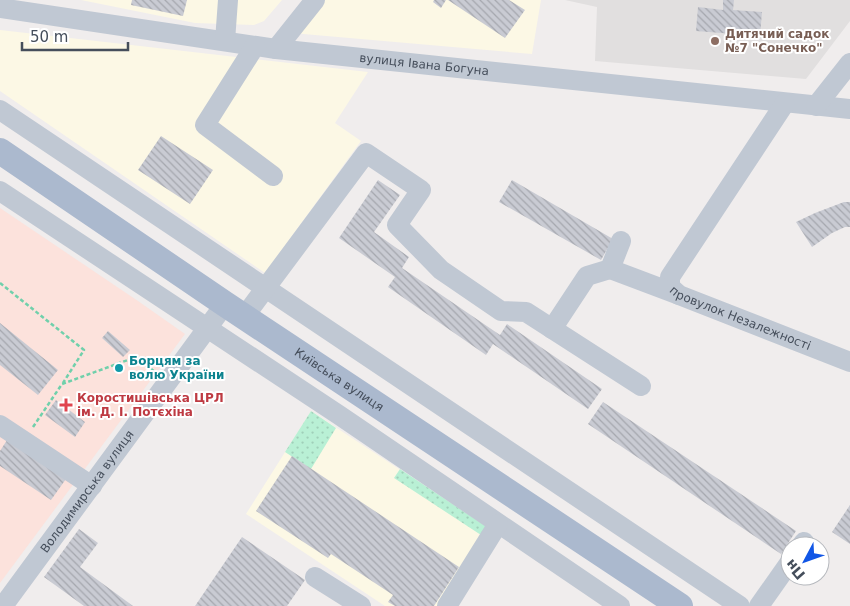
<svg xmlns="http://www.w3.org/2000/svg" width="850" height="606" font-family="'DejaVu Sans',sans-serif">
  <defs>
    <pattern id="grass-dots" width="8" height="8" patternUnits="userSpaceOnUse" patternTransform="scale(1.25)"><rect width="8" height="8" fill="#b9f0d5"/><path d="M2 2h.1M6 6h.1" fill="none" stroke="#a0cfb9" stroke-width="1.8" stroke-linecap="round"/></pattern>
    <pattern id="building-back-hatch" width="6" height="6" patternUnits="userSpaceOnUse" patternTransform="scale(1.25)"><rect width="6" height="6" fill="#c9cbd3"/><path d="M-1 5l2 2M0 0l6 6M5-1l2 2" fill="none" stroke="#a5a7ae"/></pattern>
  </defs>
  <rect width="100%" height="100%" fill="#f0eded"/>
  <path fill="#fcf8e5" d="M81,0h201l-18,21 -10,4 -59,-2z
    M320,0h221l-9,54 -240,-21z
    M0,30l368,42 -33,51 26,18 -96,132 -265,-182z
    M311,411l176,116 -35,79h-67l-139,-92z"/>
  <path fill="#e1dfdf" d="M565,0h285v21l-44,58 -211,-18 2,-54z"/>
  <path fill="#fce2dc" d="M0,208l138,93 47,33 -185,249z"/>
  <path fill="url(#grass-dots)" d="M311,411l25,17 -25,41 -26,-17z
    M400,469l87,58 -6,8 -87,-57z"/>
  <path fill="url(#building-back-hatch)" d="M132,0h55l-4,16 -52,-11z
    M434,0h12l-5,8 -8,-6z
    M448,0h61l16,10 -20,28z
    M723,0h11l-1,10 29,2 -2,24 -64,-5 2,-24 25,3z
    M161,136l52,34 -23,34 -52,-34z
    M378,180l22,15 -26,37 35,25 -7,11 98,67 7,-11 95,65 -14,20 -95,-65 -7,11 -98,-68 7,-10 -56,-39z
    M512,180l101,59 -12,21 -102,-58z
    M844,202h6v25h-5l-13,6 -20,14 -16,-25 19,-9z
    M0,323l58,47 -20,25 -38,-30z
    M108,331l22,19 -7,7 -21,-19z
    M56,400l29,22 -10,15 -30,-22z
    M603,402l193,129 -15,23 -193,-130z
    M7,440l59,39 -15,21 -51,-34v-15z
    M292,456l167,111 -25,39h-39l-7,-4 5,-7 -62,-41 -3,4 -72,-47z
    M850,505v39l-18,-12z
    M79,529l19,14 -18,24 53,39h-49l-40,-29z
    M242,537l63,43 -18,26h-92z"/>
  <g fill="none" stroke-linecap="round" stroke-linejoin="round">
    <path stroke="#70d0ab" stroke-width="2.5" stroke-dasharray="4 2.5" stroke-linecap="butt" d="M0,283l84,67 -21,33
      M33,427l29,-43 74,-27 19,15"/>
    <g stroke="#c0c8d3" stroke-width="20">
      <path id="s1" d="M0,8l276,41 574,60"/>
      <path d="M225,41l3,-41"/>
      <path d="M255,46l-50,79 68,51"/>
      <path d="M276,49l39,-49"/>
      <path id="s2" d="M785,103l-115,174v10l9,8 171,67"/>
      <path d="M816,106l34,-43"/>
      <path d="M0,110l740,496"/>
      <path d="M0,191l339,224 281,191"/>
      <path d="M610,269l69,26"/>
      <path d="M244,317l122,-164 55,37 -24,35 44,45 60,41 25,1 115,74"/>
      <path d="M552,329l35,-53 23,-7 11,-28"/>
      <path d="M0,425l92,61"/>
      <path d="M801,546l3,-4"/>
      <path d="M315,577l46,29"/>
      <path id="s3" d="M3,606l222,-302"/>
      <path d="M447,606l51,-82"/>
      <path d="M759,606l31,-44"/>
    </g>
    <path stroke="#abb9ce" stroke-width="26" id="s4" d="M0,151l225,153 455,302"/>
  </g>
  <circle fill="#8d6e63" stroke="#fff" stroke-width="2" cx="715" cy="41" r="5"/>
  <circle fill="#0f9aa8" stroke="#fff" stroke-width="2" cx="119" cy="368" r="5"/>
  <path fill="#e0444e" stroke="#fff" stroke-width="2" d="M63.5 397.5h5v5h5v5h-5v5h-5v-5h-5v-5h5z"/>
  <g text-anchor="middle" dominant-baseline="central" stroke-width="4" stroke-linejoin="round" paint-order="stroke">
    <g font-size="12" font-weight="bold" fill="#785e54" stroke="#fff" text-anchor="start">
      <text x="725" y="34">Дитячий садок<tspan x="725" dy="14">№7 "Сонечко"</tspan></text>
    </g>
    <g font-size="12" fill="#454e5b" stroke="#fff">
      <text stroke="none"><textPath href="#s1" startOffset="428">вулиця Івана Богуна</textPath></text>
      <text stroke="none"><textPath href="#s2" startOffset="296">провулок Незалежності</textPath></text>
      <text stroke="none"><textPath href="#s4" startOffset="409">Київська вулиця</textPath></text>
      <text stroke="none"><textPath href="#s3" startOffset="142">Володимирська вулиця</textPath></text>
    </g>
    <g font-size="12" font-weight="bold" fill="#0d838f" stroke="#fff" text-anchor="start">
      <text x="129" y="361">Борцям за<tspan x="129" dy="14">волю України</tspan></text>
    </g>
    <g font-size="12" font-weight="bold" fill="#be3a42" stroke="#fff" text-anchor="start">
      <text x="77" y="398">Коростишівська ЦРЛ<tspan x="77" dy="14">ім. Д. І. Потєхіна</tspan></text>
    </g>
  </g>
  <g transform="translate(805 561) rotate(229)"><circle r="24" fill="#ffffff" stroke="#b5b8bd"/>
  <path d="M0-4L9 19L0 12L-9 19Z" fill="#1156e6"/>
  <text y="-8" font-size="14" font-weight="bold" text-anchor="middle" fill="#454e5b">Пн</text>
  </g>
  <path d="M22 42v8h106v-8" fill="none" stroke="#454e5b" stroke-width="2.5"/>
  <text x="30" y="42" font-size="15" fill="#454e5b" stroke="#ffffff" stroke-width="4" paint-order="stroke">50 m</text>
</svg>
